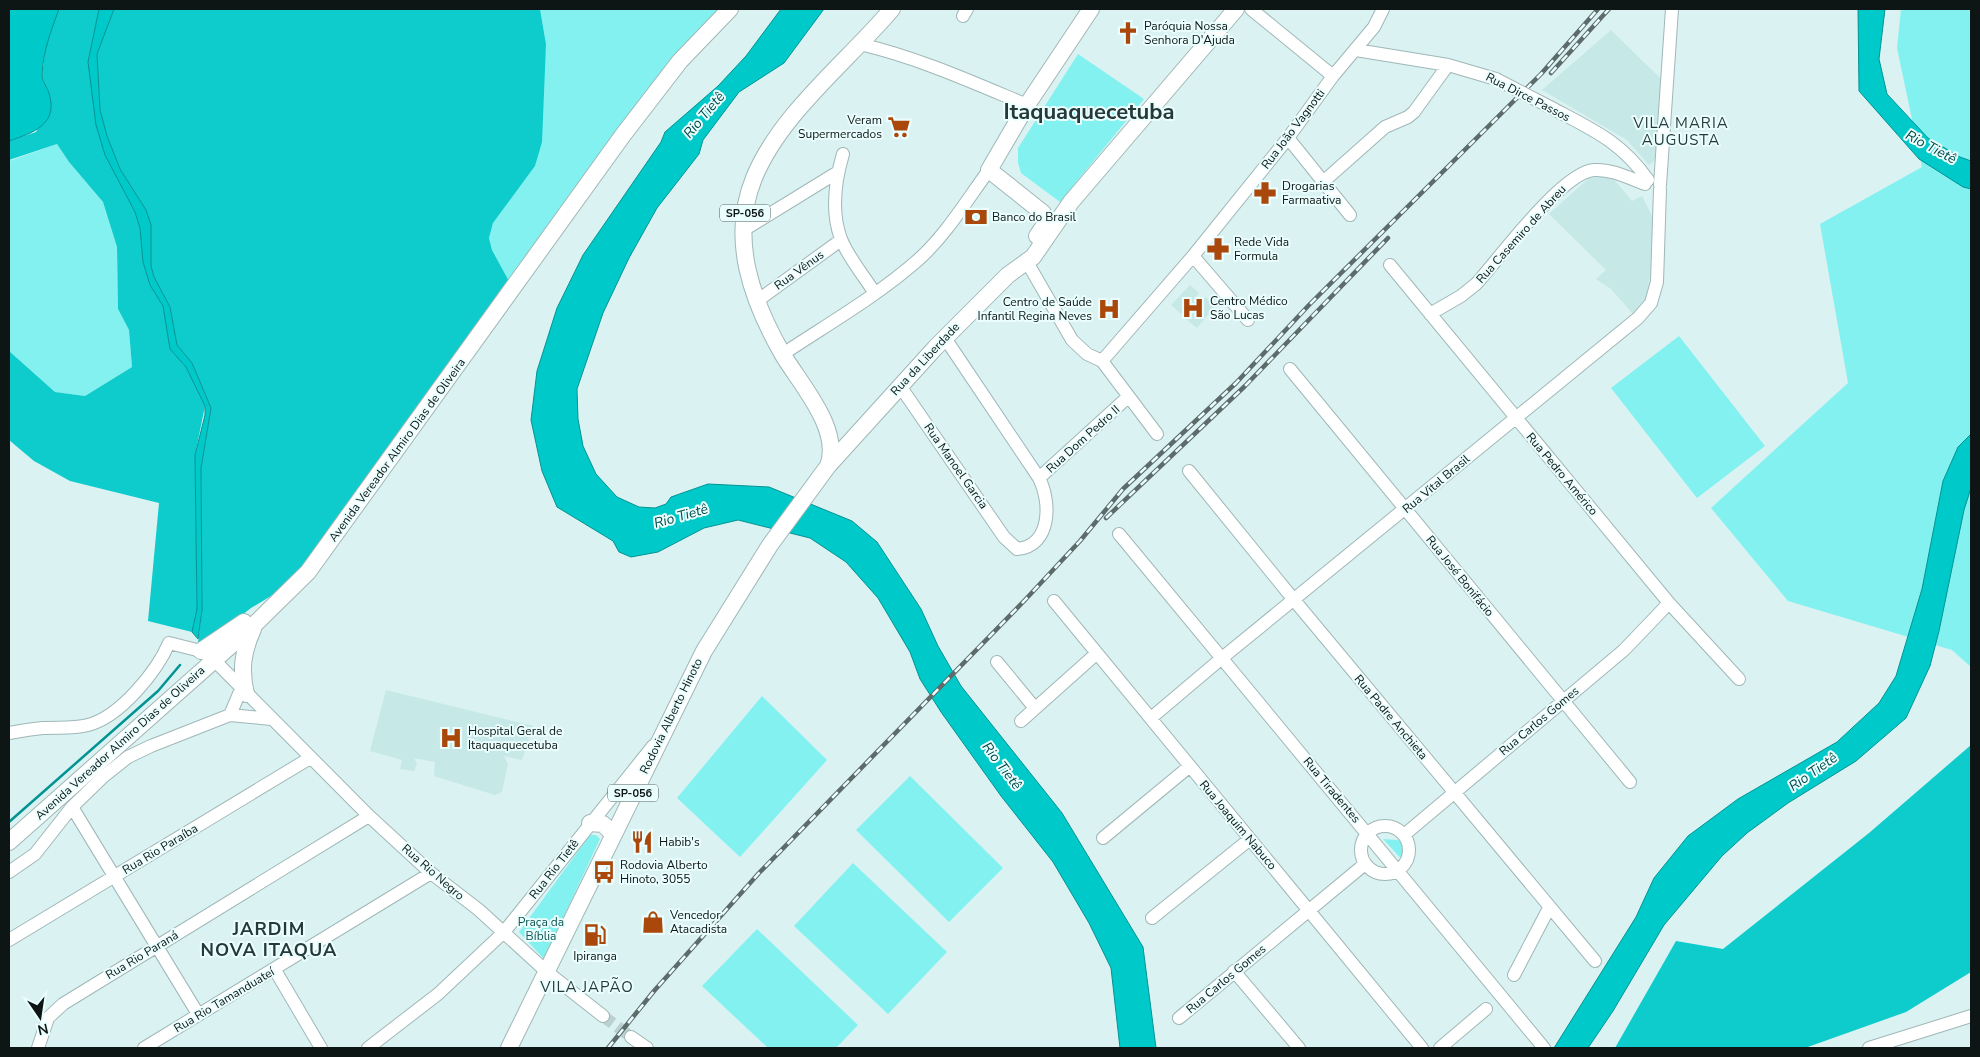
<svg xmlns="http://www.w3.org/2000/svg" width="1980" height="1057" font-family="'Nunito Sans',sans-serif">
  <rect width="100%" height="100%" fill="#daf2f2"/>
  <path fill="#c6e8e7" d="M1611,30l50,49 -4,80 -8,6 -22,-25 -85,-50z
    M1611,176l21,25 10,-5 10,20v48l-6,35 -13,15 -22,-25 -15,-10 10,-9 -57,-56 40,-36z
    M1190,285l9,8 -6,8 5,4 7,-8 11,8 -19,23 -11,-9 4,-5 -3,-4 -6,4 -10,-9z
    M386,690l147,36 -11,34 -18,-4 4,8 -6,28 -7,3 -61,-19 1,-14 -21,-4 3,6 -3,7 -14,-2 2,-9 -32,-9z"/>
  <path fill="#84f1f1" d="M540,9h180l-210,274 -18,-33 -3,-12 4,-15 42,-57 11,-122z
    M1901,9h70v658l-19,-17 -164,-49 -77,-93 137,-125 -28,-159 102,-57 -25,-119z
    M1078,54l66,45 -84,103 -39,-29 -3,-10v-15z
    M57,144l12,18 34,40 14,45 1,62 11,21 3,37 -47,29 -30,-4 -46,-41v-190z
    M1679,336l86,110 -68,52 -86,-110z
    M762,696l65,64 -87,97 -63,-59z
    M910,776l93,92 -54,54 -93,-92z
    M590,835h6l4,4 -56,120 -25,-27z
    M1383,839l15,1 7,5 1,19z
    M853,863l94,89 -59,62 -94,-88z
    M757,929l101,96 -22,23h-68l-66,-62z"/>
  <path fill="#0ecbcc" d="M59,9h40l-11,53 17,93 30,57 5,16 3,34 7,23 13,21 7,43 16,18 19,39 -10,49 2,154 -5,23 -44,-11 11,-118 -89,-22 -36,-20 -25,-21v-89l46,41 30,4 47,-29 -3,-37 -11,-21 -1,-62 -14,-45 -34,-40 -12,-18 -48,16v-19l27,-9 14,-25 -1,-13 -7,-17 4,-36z
    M114,9h426l6,35 -4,98 -7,24 -42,57 -4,15 3,12 18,33 -164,227 -60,77 -35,21 -44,34 -9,1 4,-33 -1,-142 10,-60 -19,-45 -15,-18 -7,-38 -16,-30 -3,-11 -5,-56 -26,-41 -13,-33 -7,-26 -3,-56z
    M1971,745v227l-65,40 -101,36h-190l61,-107 47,8 146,-116z"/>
  <path fill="#00c9c9" stroke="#049393" d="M9,9h50c-8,22 -16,42 -17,66 0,6 5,12 7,18 10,32 -17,40 -40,48z
    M99,9h15l-17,45 3,56 7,26 13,33 26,41 5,15v41l3,11 16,30 7,38 15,18 19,45 -10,60 1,142 -4,29 -6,-7 5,-23 -2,-154 10,-40v-9l-19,-39 -16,-18 -7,-43 -13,-21 -7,-23 -3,-34 -5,-16 -30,-57 -9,-30 -8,-63z
    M781,9h43l-40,54 -45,29 -36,48 -4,14 -42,54 -28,50 -26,55 -26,76 1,30 5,27 13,28 21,23 22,10 16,1 11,-4 5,-7 37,-13 61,3 83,34 25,21 44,67 17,37 23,40 101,127 81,134 13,101h-36l-9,-80 -22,-45 -36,-61 -52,-66 -60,-84 -21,-33 -10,-27 -32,-54 -32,-36 -36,-24 -72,-18 -34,8 -46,24 -27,5 -12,-5 -6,-11 -56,-34 -15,-36 -11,-51 6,-49 20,-63 26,-53 78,-113 4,-10 53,-46 28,-30z
    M1858,9h27l-6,50 8,35 41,44 32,19 11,4v28l-8,-2 -44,-28 -60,-68z
    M1971,434v54l-7,22 -25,121 -9,35 -24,52 -50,43 -68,42 -41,30 -25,23 -58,69 -51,86 -25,37h-34l82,-131 18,-39 34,-42 50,-37 99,-57 42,-39 17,-27 26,-87 21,-108 15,-34z"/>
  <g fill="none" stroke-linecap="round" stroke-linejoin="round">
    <path stroke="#049393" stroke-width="2.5" d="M9,822l149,-131 22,-26"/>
    <path stroke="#bbd1d1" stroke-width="12" stroke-dasharray="12 6" stroke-linecap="butt" d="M603,1016l28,21"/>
    <defs>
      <path id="minor" d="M1251,9l82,67
        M963,16l4,-7
        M860,44c59,14 112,38 167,61
        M1356,50l92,15 48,14
        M1550,107c41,22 71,34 98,73
        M1288,138l62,77
        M843,154c-8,27 -12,58 -2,85 7,18 23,37 33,53
        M1323,182l62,-55 23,-10 6,-5 34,-47
        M1660,185l12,-176
        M742,231l96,-59
        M1193,256l55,64
        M1027,262l45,78 15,14 15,7 55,73
        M1390,265l279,338 70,76
        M757,301l84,-61
        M1430,314l31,-18 15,-12c23,-25 86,-112 118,-114 18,-1 35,8 51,14
        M945,338l94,140
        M783,354c45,-30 94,-58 135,-94 28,-25 49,-60 71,-90
        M1102,361l91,-105 95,-118 45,-62 41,-49 9,-18
        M1290,369l340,413
        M900,386l104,151 13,12c35,-3 34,-48 22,-71l89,-81
        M1189,471l105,129 301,361
        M1119,534l425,514
        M1054,601l368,447
        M997,662l37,45
        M230,715l11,-26
        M1151,718l71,-60 416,-340 13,-15 6,-21 3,-93
        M1021,721l75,-67
        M9,733c11,-2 22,-4 34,-5 15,-1 30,1 45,-3 32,-8 69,-54 81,-82l32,8 13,9 155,156 62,57 48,37 68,62 56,44
        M72,807l126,207
        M1361 850a24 24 0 1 1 48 0a24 24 0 1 1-48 0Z
        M1404,835l220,-185 45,-47
        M1103,838l87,-72
        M9,872l26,-18 37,-47 32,-31 24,-19 23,-11 79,-31 41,4
        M1152,918l98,-79
        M9,940l301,-182
        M275,970l46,78
        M1234,971l65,77
        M1514,975l35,-67
        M1179,1018l186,-154
        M631,1037l16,11
        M38,1048l10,-30 15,-14 306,-188
        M144,1048l287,-175
        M368,1048l70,-54 66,-62 149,-186
        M1440,1048l46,-39
        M1869,1048l102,-32"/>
      <path id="major" d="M1037,236l9,-13 -3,-10 -54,-43 38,-65 64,-96
        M828,466l107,-118 73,-73 25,-18 38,-55 165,-193
        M201,651l43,-29
        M246,694c-6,-24 -3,-43 7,-65
        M590,823l13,1 10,10
        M9,842l246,-218 53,-52 315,-437 57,-74 50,-52
        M509,1048l195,-397 66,-106 58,-79c14,-36 -27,-81 -45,-111 -31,-54 -54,-116 -29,-177 26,-64 93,-116 138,-169"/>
    </defs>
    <use href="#minor" stroke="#a0b7b7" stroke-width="14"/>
    <use href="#major" stroke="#a0b7b7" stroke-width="18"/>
    <use href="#minor" stroke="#fff" stroke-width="12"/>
    <use href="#major" stroke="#fff" stroke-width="16"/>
    <defs>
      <path id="rail" d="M1551,73l58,-64
        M1106,518l139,-132 143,-148
        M608,1048l46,-57 105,-118 266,-273 55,-59 43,-52 113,-106 73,-78 232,-231 57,-65"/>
    </defs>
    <use href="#rail" stroke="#5d6b6b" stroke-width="4.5"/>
    <use href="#rail" stroke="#ebfefe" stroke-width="2.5" stroke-dasharray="8" stroke-linecap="butt"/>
    <defs>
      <path id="minor-bridge" d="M1496,79l54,28"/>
    </defs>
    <use href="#minor-bridge" stroke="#a0b7b7" stroke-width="14" stroke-linecap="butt"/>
    <use href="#minor-bridge" stroke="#fff" stroke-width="12"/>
  </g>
  <defs>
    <symbol id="church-bare" viewBox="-9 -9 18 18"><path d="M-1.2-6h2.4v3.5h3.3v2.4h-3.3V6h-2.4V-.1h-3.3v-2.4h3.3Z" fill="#aa470b" stroke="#ebfefe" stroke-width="2.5" paint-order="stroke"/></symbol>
    <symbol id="supermarket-bare" viewBox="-9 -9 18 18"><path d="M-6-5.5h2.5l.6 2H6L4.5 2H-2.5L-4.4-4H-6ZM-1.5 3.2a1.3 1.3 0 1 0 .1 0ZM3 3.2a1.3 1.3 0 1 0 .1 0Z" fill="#aa470b" stroke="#ebfefe" stroke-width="2.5" paint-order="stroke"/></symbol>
    <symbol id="pharmacy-bare" viewBox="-9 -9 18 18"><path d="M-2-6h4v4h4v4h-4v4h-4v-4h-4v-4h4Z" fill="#aa470b" stroke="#ebfefe" stroke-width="2.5" paint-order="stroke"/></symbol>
    <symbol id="bank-bare" viewBox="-9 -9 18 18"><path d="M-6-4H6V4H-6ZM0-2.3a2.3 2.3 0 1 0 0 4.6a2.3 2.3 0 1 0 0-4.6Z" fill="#aa470b" stroke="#ebfefe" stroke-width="2.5" paint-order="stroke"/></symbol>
    <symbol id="hospital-bare" viewBox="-9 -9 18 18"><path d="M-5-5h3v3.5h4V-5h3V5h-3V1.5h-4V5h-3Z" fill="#aa470b" stroke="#ebfefe" stroke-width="2.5" paint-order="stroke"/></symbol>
    <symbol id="restaurant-bare" viewBox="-9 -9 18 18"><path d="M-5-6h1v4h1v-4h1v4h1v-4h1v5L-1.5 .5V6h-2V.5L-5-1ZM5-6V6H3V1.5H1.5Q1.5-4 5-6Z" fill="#aa470b" stroke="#ebfefe" stroke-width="2.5" paint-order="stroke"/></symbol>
    <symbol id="bus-bare" viewBox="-9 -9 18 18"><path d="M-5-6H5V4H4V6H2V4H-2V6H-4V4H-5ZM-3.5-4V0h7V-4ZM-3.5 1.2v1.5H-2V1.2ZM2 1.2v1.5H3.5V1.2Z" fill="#aa470b" stroke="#ebfefe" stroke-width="2.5" paint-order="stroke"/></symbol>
    <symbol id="shop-bare" viewBox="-9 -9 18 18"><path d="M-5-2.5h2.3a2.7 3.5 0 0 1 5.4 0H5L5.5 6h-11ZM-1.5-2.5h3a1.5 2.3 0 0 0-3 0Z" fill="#aa470b" stroke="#ebfefe" stroke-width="2.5" paint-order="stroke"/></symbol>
    <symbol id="fuel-bare" viewBox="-9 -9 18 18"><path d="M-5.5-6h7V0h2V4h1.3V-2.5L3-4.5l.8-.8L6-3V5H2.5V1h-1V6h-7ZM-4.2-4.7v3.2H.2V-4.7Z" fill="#aa470b" stroke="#ebfefe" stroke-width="2.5" paint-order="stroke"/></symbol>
  </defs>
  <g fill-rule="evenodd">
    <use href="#church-bare" x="1112" y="17" width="32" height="32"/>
    <use href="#supermarket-bare" x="883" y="111" width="32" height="32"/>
    <use href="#pharmacy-bare" x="1249" y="177" width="32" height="32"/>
    <use href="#bank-bare" x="960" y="201" width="32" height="32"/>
    <use href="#pharmacy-bare" x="1202" y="233" width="32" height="32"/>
    <use href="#hospital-bare" x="1177" y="292" width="32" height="32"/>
    <use href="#hospital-bare" x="1093" y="293" width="32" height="32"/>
    <use href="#hospital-bare" x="435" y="722" width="32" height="32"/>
    <use href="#restaurant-bare" x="626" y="826" width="32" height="32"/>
    <use href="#bus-bare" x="588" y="856" width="32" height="32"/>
    <use href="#shop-bare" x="637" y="906" width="32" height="32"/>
    <use href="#fuel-bare" x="579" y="919" width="32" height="32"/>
  </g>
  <g text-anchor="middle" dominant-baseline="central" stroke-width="4" stroke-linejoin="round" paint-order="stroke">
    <g fill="#ebfefe" stroke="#505b5b" stroke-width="1">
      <rect x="720" y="204.5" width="50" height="17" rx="4"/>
      <rect x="608" y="784.5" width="50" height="17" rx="4"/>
    </g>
    <g font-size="11" font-weight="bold" fill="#0d1515">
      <text x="745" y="213">SP-056</text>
      <text x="633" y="793">SP-056</text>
    </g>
    <g font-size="12" fill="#0d1515" stroke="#ebfefe" text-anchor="start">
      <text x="1144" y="26">Paróquia Nossa<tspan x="1144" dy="14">Senhora D'Ajuda</tspan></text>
      <text x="882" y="120" text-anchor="end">Veram<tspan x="882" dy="14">Supermercados</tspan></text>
      <text x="1282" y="186">Drogarias<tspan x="1282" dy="14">Farmaativa</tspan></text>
      <text x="992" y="217">Banco do Brasil</text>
      <text x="1234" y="242">Rede Vida<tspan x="1234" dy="14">Formula</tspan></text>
      <text x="1210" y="301">Centro Médico<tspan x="1210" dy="14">São Lucas</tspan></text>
      <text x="1092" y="302" text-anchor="end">Centro de Saúde<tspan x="1092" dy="14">Infantil Regina Neves</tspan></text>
      <text x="468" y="731">Hospital Geral de<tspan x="468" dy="14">Itaquaquecetuba</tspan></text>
      <text x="659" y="842">Habib's</text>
      <text x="620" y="865">Rodovia Alberto<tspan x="620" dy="14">Hinoto, 3055</tspan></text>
      <text x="670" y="915">Vencedor<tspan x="670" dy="14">Atacadista</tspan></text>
      <text x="595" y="956" text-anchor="middle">Ipiranga</text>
    </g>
    <g font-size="12" fill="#0d1515" stroke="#ebfefe">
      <text transform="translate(1528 97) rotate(27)">Rua Dirce Passos</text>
      <text transform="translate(1293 129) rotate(-53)">Rua João Vagnotti</text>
      <text transform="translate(1521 234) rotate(-48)">Rua Casemiro de Abreu</text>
      <text transform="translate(799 270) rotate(-36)">Rua Vênus</text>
      <text transform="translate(925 359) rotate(-47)">Rua da Liberdade</text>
      <text transform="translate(1083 439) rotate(-42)">Rua Dom Pedro II</text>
      <text transform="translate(397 450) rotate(-54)">Avenida Vereador Almiro Dias de Oliveira</text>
      <text transform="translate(956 466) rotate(55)">Rua Manoel Garcia</text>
      <text transform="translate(1562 474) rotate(50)">Rua Pedro Américo</text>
      <text transform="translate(1436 484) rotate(-40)">Rua Vital Brasil</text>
      <text transform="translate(1460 576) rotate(51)">Rua José Bonifácio</text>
      <text transform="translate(671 716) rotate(-64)">Rodovia Alberto Hinoto</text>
      <text transform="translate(1391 717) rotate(50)">Rua Padre Anchieta</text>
      <text transform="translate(1539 721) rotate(-40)">Rua Carlos Gomes</text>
      <text transform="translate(120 743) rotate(-42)">Avenida Vereador Almiro Dias de Oliveira</text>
      <text transform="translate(1332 790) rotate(50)">Rua Tiradentes</text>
      <text transform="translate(1238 825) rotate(50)">Rua Joaquim Nabuco</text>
      <text transform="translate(160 849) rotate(-31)">Rua Rio Paraíba</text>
      <text transform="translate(554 869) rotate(-52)">Rua Rio Tietê</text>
      <text transform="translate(433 872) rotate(41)">Rua Rio Negro</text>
      <text transform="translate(142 955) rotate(-31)">Rua Rio Paraná</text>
      <text transform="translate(1226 979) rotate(-40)">Rua Carlos Gomes</text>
      <text transform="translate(224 1000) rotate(-31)">Rua Rio Tamanduateí</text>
    </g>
    <g font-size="12" fill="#0f5353" stroke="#ebfefe">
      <text x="541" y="922">Praça da<tspan x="541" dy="14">Bíblia</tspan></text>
    </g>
    <g font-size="14" font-style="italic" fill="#004b4b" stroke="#ebfefe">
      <text transform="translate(704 115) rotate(-50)">Rio Tietê</text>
      <text transform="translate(1931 147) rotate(28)">Rio Tietê</text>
      <text transform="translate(681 516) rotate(-16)">Rio Tietê</text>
      <text transform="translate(1002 766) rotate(53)">Rio Tietê</text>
      <text transform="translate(1813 772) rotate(-35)">Rio Tietê</text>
    </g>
    <g font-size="15" letter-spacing="1" fill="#263939" stroke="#ebfefe">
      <text x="1681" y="123">VILA MARIA<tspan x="1681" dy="17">AUGUSTA</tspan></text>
      <text x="587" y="987">VILA JAPÃO</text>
    </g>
    <g font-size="18" font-weight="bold" letter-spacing="1" fill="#263939" stroke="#ebfefe">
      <text x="269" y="929">JARDIM<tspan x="269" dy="21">NOVA ITAQUA</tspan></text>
    </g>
    <g font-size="22" font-weight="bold" fill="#263939" stroke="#ebfefe">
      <text x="1089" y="112">Itaquaquecetuba</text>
    </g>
  </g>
  <rect width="1980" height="1057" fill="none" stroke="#0d1515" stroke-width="20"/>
  <g transform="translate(40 1017) rotate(167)" stroke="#ebfefe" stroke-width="4" paint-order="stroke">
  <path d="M0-4L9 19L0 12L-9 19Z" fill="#0d1515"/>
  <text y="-8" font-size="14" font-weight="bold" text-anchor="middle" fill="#0d1515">N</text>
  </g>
</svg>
